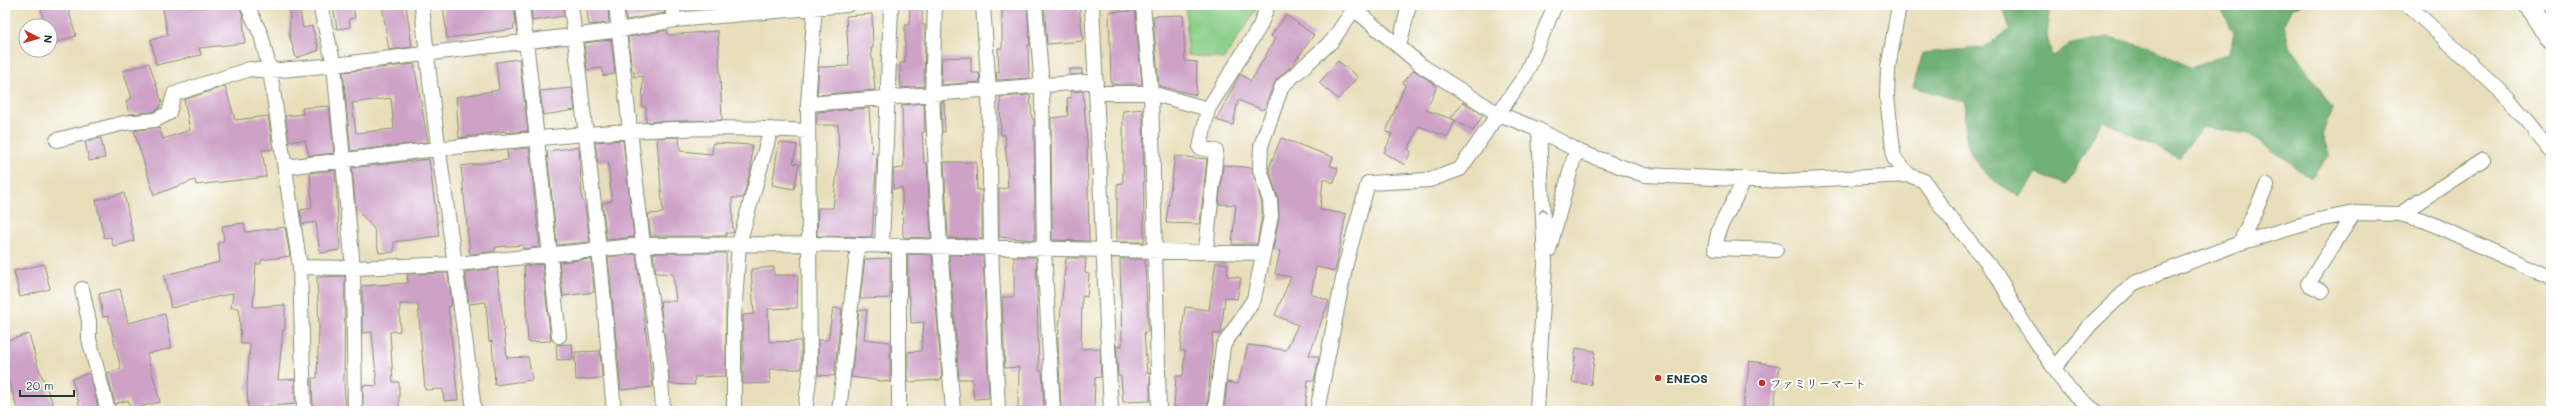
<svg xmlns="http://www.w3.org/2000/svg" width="2556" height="416" font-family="Mali,'Klee One',sans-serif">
  <rect width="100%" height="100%" fill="#fff"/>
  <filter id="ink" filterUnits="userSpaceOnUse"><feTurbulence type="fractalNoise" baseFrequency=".025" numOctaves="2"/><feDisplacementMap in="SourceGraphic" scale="8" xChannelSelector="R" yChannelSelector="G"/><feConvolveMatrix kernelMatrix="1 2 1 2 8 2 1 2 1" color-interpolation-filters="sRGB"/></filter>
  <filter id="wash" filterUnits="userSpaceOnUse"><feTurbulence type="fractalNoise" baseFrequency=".012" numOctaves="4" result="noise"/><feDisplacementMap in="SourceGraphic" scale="16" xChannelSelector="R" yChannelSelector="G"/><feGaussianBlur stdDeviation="0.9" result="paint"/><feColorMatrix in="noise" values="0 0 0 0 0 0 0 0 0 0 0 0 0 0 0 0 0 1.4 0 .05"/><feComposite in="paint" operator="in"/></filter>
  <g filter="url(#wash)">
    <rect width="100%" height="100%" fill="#e8deba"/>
    <path fill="#89cd87" stroke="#54855e" d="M1186,5h73l-35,54 -37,-4z"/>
    <path fill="#6eb074" stroke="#467654" d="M2003,5h48l-4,30 5,22 20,-13 36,-7 42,10 41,21 39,-15 4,-21 -17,-27h84l-10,4 -7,15 5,21 43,63 -10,27 7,19 -17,24 -63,-44 -47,-7 -23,31 -77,-38 -35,65 -30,-11 -18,23c-43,-26 -58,-43 -54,-95l-52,-15 10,-34 59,-5 28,-18z"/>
    <g id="blocks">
      <path fill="#cea2c7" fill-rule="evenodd" d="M40,5h27l9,31 -26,8v-18h-5z
        M162,5h28v3l49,-3 4,11 2,27 -46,5 2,7 -45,10 -5,-25 17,-5z
        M290,5h9l4,23 9,-2 7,24 -23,8 -7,-24z
        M333,5h20l2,13 -6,1 1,8 -13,2z
        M382,5h24l6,42 -23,3z
        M443,5h71l2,19 -3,1 1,4 -67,9z
        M531,5h32l1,11 -32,5z
        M586,5h22l1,18 -20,2z
        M625,5h39l1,8 -39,7z
        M910,5h12v20h3l-1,61 -23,2 -1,-25h5v-38h4z
        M1002,5h25l3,40h-2l1,33 -32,2 -1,-8h3l-1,-24h4z
        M1044,5h35l4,36 -36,3z
        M1135,11l7,73h-31l-2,-72z
        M872,14l1,34h-2l4,42 -58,5 2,-28 30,-1 -3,-50z
        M1183,15l2,46 12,1 -1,33 -37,-9 -6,-70z
        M1286,15l28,20 -21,29 -17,16 -13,30 -25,-10 -5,25 -17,-5 24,-46 11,7 24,-42 -4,-3z
        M667,30l1,5 50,-4 4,89 -76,2v-15h-4l1,-31 -9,1v-6l-2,1 -4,-35z
        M611,40l4,34 -12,2 -1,-8 -15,2 -3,-27z
        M971,57v16h8l1,9 -39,3 1,-27z
        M519,59l9,72 -22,2v-2l-47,7 -3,-41 43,-7 -3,-28z
        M1338,61l20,16 -20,22 -19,-16z
        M149,63l13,39 -3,6 -6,4 -24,2 -3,-13 6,-3 -9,-27z
        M414,64l14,78 -77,9 -8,-79zM391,98l3,31 -38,4 -4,-30z
        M1070,69h12v5l-12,1z
        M1414,70l23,16 -11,24 29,10 -7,17 -29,-11 -11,24 3,1 -6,14 -21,-12 8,-19 -6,-2 19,-47 -2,-2z
        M225,86l10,34 33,-4 5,33 -11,1 4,27 -70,8 -1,-5 -41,15 -20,-64 25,-4 4,12 27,-9 -6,-30z
        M572,88l3,22 -32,5 -3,-24z
        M1083,91l4,50 2,100 -37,-1 -1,-122 17,-2 -1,-18h4v-6z
        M1030,95l2,24h2l1,121 -36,-3v-48l9,-1 -3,-53h-4l-1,-38z
        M941,102h3l1,30h-3z
        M1463,102l20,13 -10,16 -22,-13z
        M924,103l1,29h-3l2,31h3l4,75 -28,-1 -1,-49 -9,1v-20l11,-1 -2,-63z
        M329,106l5,47 -25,3 -4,-16 -16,1 -4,-25 18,-2 -1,-6z
        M869,108l3,45h5l-5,84 -55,-1 1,-28h15l6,-54 -1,-29h-21v-13z
        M1143,109l1,133h-27v-58l6,-1v-72z
        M679,137l1,14 32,3 1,-11 39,2 -1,23 -8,30h-11l1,35h-7v3h-75l-3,-22 15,-1 -6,-75z
        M101,138l4,20 -16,3 -4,-19z
        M1281,138l52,19 -3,9 8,2 -4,15 -11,-4 -3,31 26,4 -11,57 -19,-4 -5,27 18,7 -20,54 10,2 -5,24 -6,-1 -3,31h-81l3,-29 11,2 10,-39 38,5 12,-25 -23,-10 16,-38 -16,-3 5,-23 -7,-1 6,-35 -1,-16 -9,-31z
        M623,140l11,97 -27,3 -5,-37 10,-2 -4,-39 -10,1 -3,-21z
        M779,142l18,3 -4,18 6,1 -5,25 -22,-4z
        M579,147l3,51 3,8 5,36 -33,3 -10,-94z
        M529,148l11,99 -17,2v-4l-28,2v4l-25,3 -9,-88 47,-6 -1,-10z
        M1175,156l32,3 -7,65 -34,-1z
        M429,159l10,77 -45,6v10l-15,1 -5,-24 -12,-14 -6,-1 -4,-46z
        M944,162h32l1,28h5v49l-34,-1z
        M1223,165l29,3 10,35v12l-5,29h-25l4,-39 -17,-1z
        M335,170l5,80 -20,3 -4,-31 -14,2 -2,-14 12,-2 -2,-35z
        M124,193l10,48 -21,5 -2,-9 -7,1 -8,-38z
        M244,223l2,9 39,-5 5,29 -29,4v4h-5l-3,43 32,-2v25h-2l-5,50 17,-1v25l-47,4 -1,-24 3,-40h-9l-2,-36h-8l2,-15 -62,15 -7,-33 56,-13 -2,-19 6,-2 -2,-15z
        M653,253h73v123l-32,1 1,8 -25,-1 -10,-83h16l-3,-27 -17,-1z
        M636,254l17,133 -32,3 -13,-133z
        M908,254l24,1 10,123 -2,2 -32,2v-30l13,-1 3,-29 -13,1 -1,-26h-2z
        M949,255l34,1 6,142 -15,1 -2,-20h-13z
        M1014,257h22l3,114h3l2,38h-26l1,-42 -14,1 -3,-71h12z
        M890,258v40l-30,1 5,-40z
        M1066,258h20l-1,15 4,1 -2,23 -5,-1 -1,53 19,-1 1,29 -6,1 -1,33h-33l-3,-71z
        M591,259l3,33 -31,4 -4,-34z
        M1120,259h25l3,73h-4l3,41h3v28l-27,1 -2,-26h-3l-2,-30h6z
        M1216,262l12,2 -1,12 14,2 -4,21 -12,-2 -4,37 -8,-1 -6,77 -33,-3 2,-31h7l2,-25 -5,-1 5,-43 24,3z
        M44,264l6,25 -30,8 -6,-26z
        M542,264l9,77 -23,1 -4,-76z
        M774,267v8h24l-1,33 -29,1 1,33 32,-1v28h-32l1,14 -27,1v-69l11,-1 -3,-45z
        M497,268l10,90 21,-1 4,23 -37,5 -3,-44 -3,1 -3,-40 -17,2 -4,-32z
        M448,273l4,33h-4l10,94 -14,1 -1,-12 -18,1 -7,-86h-18v27l-10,1 3,50h6v27l-36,1v-25l14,1 -5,-54 -10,1v-47l46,-3 -1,-9z
        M345,276l-1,108 2,23h-33l-1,-29h5l2,-49 -2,-52z
        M120,289l8,34 37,-9 7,34 -25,6 13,48 -29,7 -3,-9 -13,4 -8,-31 14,-4 -13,-53 -5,1 -4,-23z
        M833,308l9,1 -8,67 -16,-1v-35h10z
        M859,310h8l-3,29 26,3v40l-39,-5z
        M29,334l9,33 18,44h-38l-10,-32 -3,1v-39z
        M572,344l1,15 -16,1 -1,-15z
        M1576,348l19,3 -4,34 -19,-3z
        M600,351l2,27 -26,2 -1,-28z
        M1750,361l30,5 -7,45h-31z
        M89,373l10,37 -18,1 -9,-32z"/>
    </g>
  </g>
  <g filter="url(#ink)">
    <use href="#blocks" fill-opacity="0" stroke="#848e77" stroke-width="1"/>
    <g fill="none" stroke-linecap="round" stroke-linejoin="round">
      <defs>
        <path id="street" d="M247,5l14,30 9,36 30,196 4,144
          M320,5l14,60 19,203 2,143
          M422,5c12,136 37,270 52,406
          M522,5l37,331
          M571,5l28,244 15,162
          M616,5l27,240 17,117 3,49
          M672,5l2,15
          M935,5l-3,90 8,152 13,164
          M983,5l6,86 2,157 7,163
          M1035,5l7,81 2,164 9,161
          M1092,5l19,406
          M1143,5l8,88 8,318
          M1353,5l1,4 68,57 75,47 42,17 41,22 64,23 139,6 126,-6 15,6 19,28 54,66 24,44 46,68 28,24
          M1899,5l-11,63 -1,29 7,61 15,17
          M2408,5l100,93 43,53
          M1399,46l10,-41
          M1097,93h54l57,16 52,-83 8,-21
          M808,104l288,-23
          M57,140l67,-17 31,-3 14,-7 5,-19 76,-25 20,2 64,-6 286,-35 54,-10 173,-15
          M285,167c173,-19 348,-48 523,-36
          M1745,179l-26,50 -4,19 61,2
          M2400,214l83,-54
          M2240,243l27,-58
          M882,246l9,-241
          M899,246v165
          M1206,250l10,-99 -16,-3 8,-39
          M1549,250l27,-100
          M300,267l53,1 103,-4 187,-19 165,-1 455,9
          M82,289l7,32v18l19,72
          M2322,291l-14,-7 46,-71
          M2054,368l37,-44 43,-41 106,-40 78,-23 36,-7 46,1 26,7 125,57
          M734,411v-94l5,-73 32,-115
          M805,411l5,-39 -2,-268 7,-99
          M839,411l19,-166
          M1215,411l8,-65 31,-47 17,-83 -1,-15 -10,-32 1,-23 21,-60 50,-45 22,-32
          M1317,411l29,-148 22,-80 62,-3 30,-11 66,-95 29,-69
          M1537,411l8,-147 -6,-134"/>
        <path id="primary" d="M2530,5l21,33"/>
      </defs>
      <use href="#street" stroke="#848e77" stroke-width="16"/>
      <use href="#primary" stroke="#848e77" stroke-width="24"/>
      <use href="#street" stroke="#fff" stroke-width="14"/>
      <use href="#primary" stroke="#fff" stroke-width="22"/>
    </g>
    <defs><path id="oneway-chevron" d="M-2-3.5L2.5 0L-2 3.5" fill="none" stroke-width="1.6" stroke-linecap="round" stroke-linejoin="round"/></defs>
    <use stroke="#8f9e9a" href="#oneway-chevron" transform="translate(1543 211) rotate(-92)"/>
  </g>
  <g fill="#c8321e" stroke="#fff" stroke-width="1.5">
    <circle cx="1658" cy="378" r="4"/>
    <circle cx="1762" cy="383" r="4"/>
  </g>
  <g text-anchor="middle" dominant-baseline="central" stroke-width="4" stroke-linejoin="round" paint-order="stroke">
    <g font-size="12" font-weight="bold" fill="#1f3d34" stroke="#fff" text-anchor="start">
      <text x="1666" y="378">ENEOS</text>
      <text x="1770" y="383">ファミリーマート</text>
    </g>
  </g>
  <rect width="2556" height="416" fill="none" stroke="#fff" stroke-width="20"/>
  <g transform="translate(38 38) rotate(96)"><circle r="19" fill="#ffffff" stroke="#a5b1ae"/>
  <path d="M0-3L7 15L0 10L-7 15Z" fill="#c8321e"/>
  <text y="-6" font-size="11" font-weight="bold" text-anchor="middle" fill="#1f3d34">N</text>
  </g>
  <path d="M20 390v6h54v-6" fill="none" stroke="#1f3d34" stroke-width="2"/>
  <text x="26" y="390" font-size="12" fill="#1f3d34" stroke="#ffffff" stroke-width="3" paint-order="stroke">20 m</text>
</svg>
